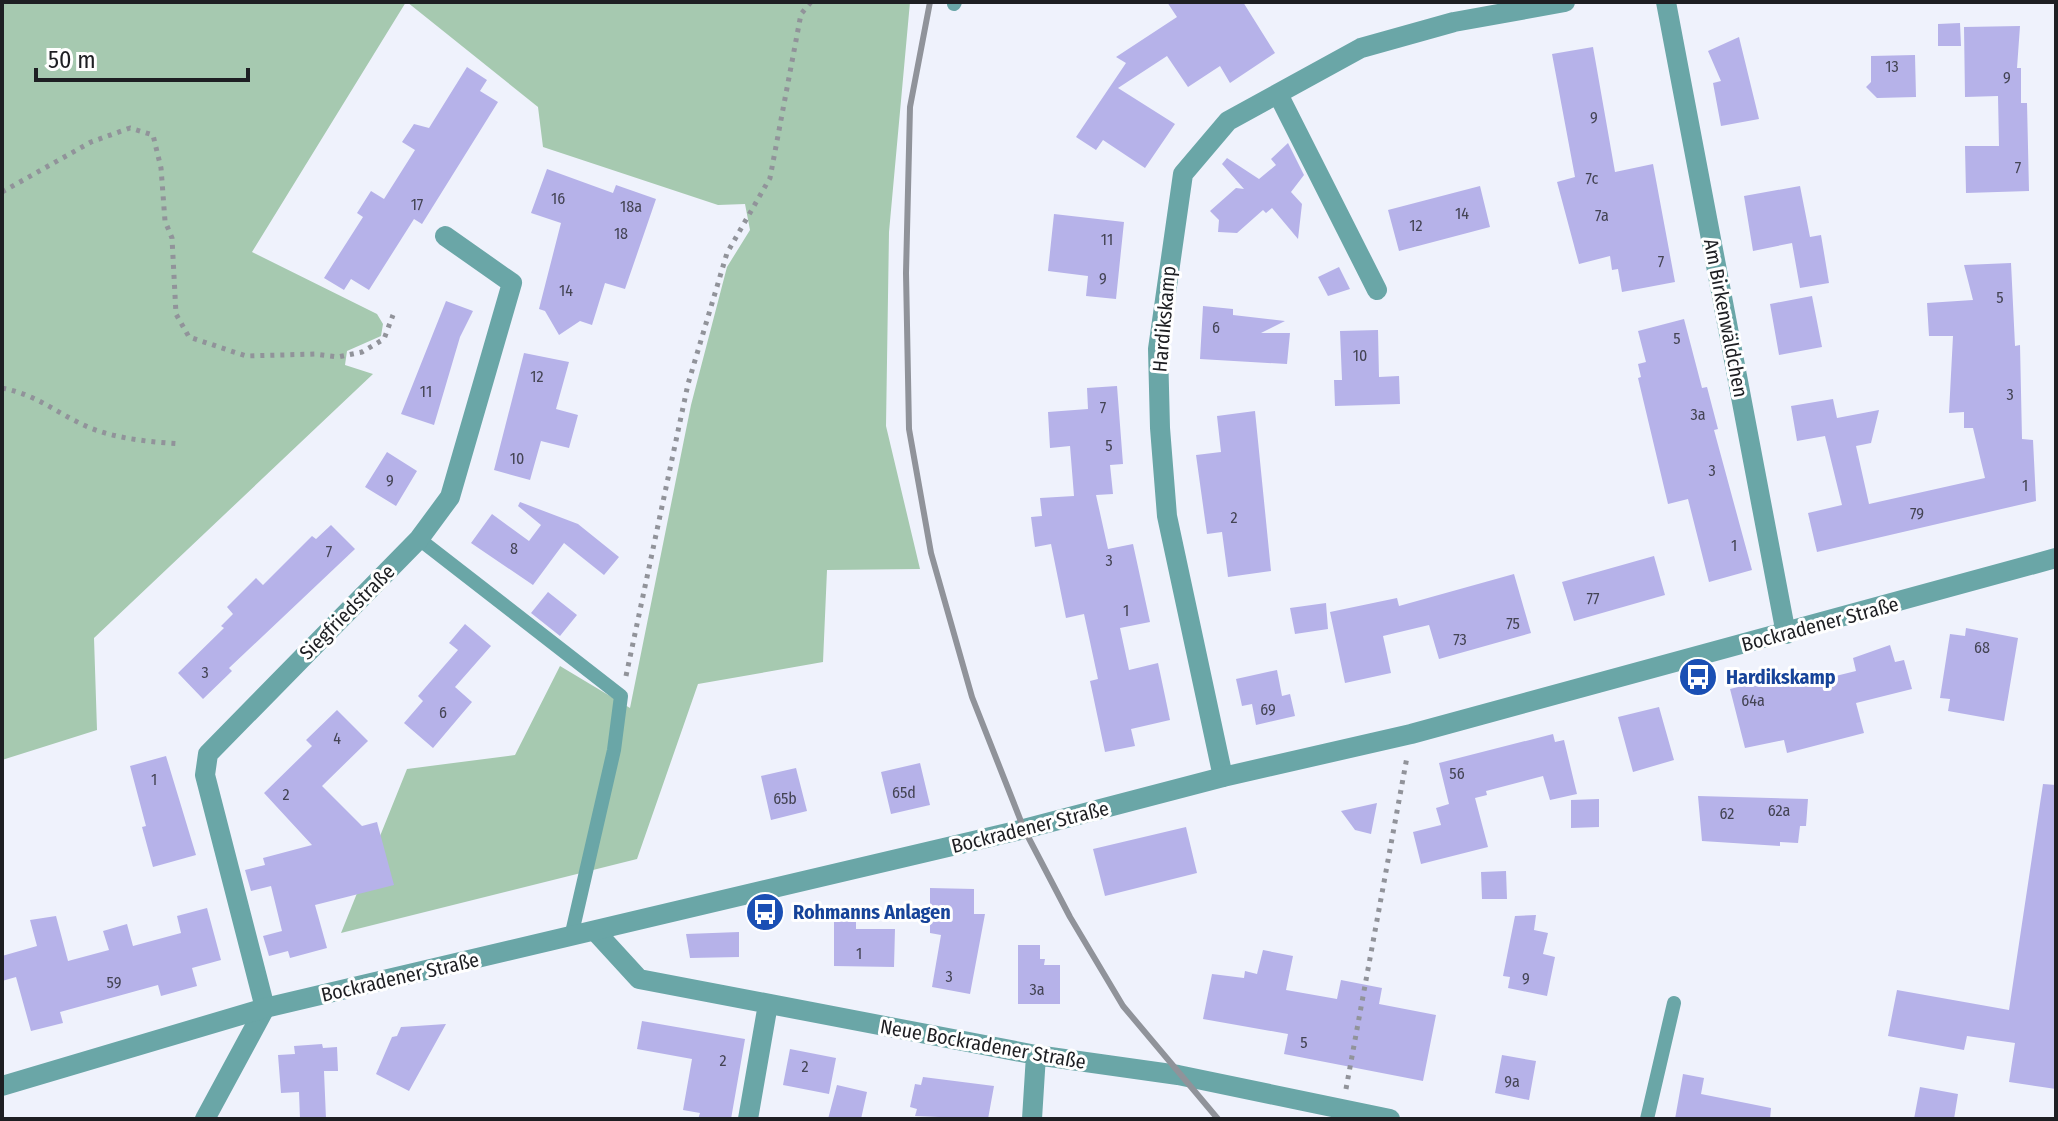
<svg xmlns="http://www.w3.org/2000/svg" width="2058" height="1121" font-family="'Fira Sans Condensed',sans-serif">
  <rect width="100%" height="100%" fill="#eff2fc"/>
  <path fill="#a6c9b0" d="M2,2h404l-154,250 125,62 6,10 -2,12 -34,15 -2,14 28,9 -279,264 3,92 -95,30z
    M407,2h503l-21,230 -3,194 34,143 -93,1 -4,92 -125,22 -61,175 -296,74 66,-164 108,-14 45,-89 70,42 61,-303 36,-138 23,-37 -5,-26 -27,1 -175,-58 -5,-40z"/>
  <path fill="#b6b2e9" d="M1167,2h76l32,51 -45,30 -10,-17 -32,21 -21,-31 -49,32 57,36 -30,44 -42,-28 -7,10 -20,-13 50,-74 -10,-6 61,-40z
    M1960,23l1,23h-23v-22z
    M2020,26l-3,42h4v35h6l2,88 -63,2 -1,-47h34l-1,-50 -33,1 -1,-70z
    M1739,37l20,82 -38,7 -8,-43 8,-2 -13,-30z
    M1593,47l22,125 38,-8 22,118 -53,10 -4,-23 -6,1 -2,-14 -31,8 -22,-82 18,-5 -23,-123z
    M1915,55l1,42 -39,1 -11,-11 5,-5v-26z
    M467,67l20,13 -7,11 18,11 -76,122 -8,-5 -45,71 -18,-11 -7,11 -20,-12 39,-61 -6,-4 14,-22 13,8 31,-49 -13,-8 12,-18 15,4z
    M1288,143l16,32 -13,17 11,12 -4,35 -26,-31 -6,5 -3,-3 -26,23 -19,-1 1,-12 -9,-9 26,-23 8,1 -22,-25 5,-6 32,21 17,-14 -5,-6z
    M547,169l66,24 3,-8 40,14 -31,90 -20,-6 -13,42 -12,-4 -21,14 -14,-24 -6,-2 22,-86 -30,-10z
    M1480,186l10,41 -91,24 -11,-41z
    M1800,186l10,51 11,-2 8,48 -29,5 -8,-45 -39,8 -9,-55z
    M1054,214l70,8 -8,77 -30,-3 2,-20 -40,-5z
    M2011,263l4,83 5,-1 2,94 11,1 3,61 -219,51 -9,-39 34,-8 -17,-69 -28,5 -6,-35 42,-7 4,19 42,-8 -8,33 -15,3 13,58 116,-26 -12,-50h-9v-16l-15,1 4,-77h-24l-2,-33 46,-3 -9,-35z
    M1339,267l11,22 -22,7 -10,-19z
    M1812,296l10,51 -43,8 -9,-51z
    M446,301l27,10 -13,26 -26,88 -33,-11z
    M1203,306l30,3v6l52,6 -24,12h29l-3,31 -87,-5z
    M1684,319l18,69 5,-1 11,42 -4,1 38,140 -43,12 -21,-83 -20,5 -30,-126 3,-1 -3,-13 8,-2 -8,-31z
    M1378,330l1,47 20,-1 1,28 -65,2 -1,-26h8l-2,-49z
    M524,353l45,9 -13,47 22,6 -9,33 -28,-7 -11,39 -36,-10z
    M1117,386l6,78 -13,1 3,29 -17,1 12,54 25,-5 17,78 -30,6 9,42 29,-7 12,57 -39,9 4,17 -30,6 -15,-71 8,-2 -14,-65 -18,4 -15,-74 -16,3 -4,-30 11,-1 -2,-18 34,-2 -4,-50 -20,2 -2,-36 40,-3 -1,-21z
    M1255,411l16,160 -43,6 -6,-45 -15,2 -11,-79 25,-3 -4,-36z
    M387,452l30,19 -21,35 -31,-19z
    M520,502l58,22 41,33 -15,18 -40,-32 -31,42 -62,-42 21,-29 37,27 12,-16 -23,-19z
    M331,525l24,24 -126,119 3,3 -29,28 -25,-26 46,-45 -3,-2 12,-12 -6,-7 29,-29 7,7 49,-49 4,3z
    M1654,556l11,39 -91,26 -12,-39z
    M1514,574l17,59 -92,26 -10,-34 -46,11 8,37 -46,10 -15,-71 67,-14 2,8z
    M548,592l29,23 -17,21 -29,-23z
    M1326,603l2,26 -33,5 -5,-26z
    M465,624l26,22 -36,41 17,15 -39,46 -29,-25 19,-22 -5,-5 40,-46 -9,-7z
    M1966,628l52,10 -14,83 -56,-10 2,-12 -10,-1 10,-64 15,2z
    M1890,645l5,17 9,-2 8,29 -56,14 8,30 -77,20 -3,-13 -39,8 -15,-59 74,-18 3,12 49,-12 -3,-13z
    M1277,670l5,26 8,-2 5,22 -39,9 -4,-21 -10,2 -6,-27z
    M1659,707l15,53 -41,12 -15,-55z
    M337,710l31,31 -46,45 40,40 15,-4 17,63 -79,20 12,43 -37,10 -2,-7 -19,5 -6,-20 19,-5 -11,-45 -20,5 -6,-21 20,-5 -2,-7 49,-13 -48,-52 48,-47 -6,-6z
    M1553,734l2,8 9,-2 13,54 -27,6 -7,-24 -57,15 1,4 -12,3 13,49 -67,17 -8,-32 28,-7 -5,-17 13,-4 -10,-41z
    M166,756l30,99 -43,12 -11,-40 4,-1 -16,-60z
    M920,763l10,42 -39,9 -10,-42z
    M796,768l11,43 -36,9 -10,-44z
    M2043,784l13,1v304l-47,-7 6,-39 -48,-7 -3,14 -76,-14 9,-46 112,20z
    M1698,796l110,3 -2,27h-6l-2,17 -18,-1v4l-78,-5z
    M1599,799v28l-28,1v-28z
    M1377,803l-6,31 -16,-4 -14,-19z
    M1186,827l11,46 -92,23 -12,-47z
    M1506,871l1,28h-25l-1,-27z
    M930,888l44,1v25h11l-15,80 -38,-7 9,-52 -11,-2z
    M207,908l14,52 -29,8 5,18 -36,10 -3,-11 -98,27 3,11 -32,8 -15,-54 -14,4v-25l35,-10 -7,-26 26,-4 12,45 41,-11 -6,-19 24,-7 6,22 48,-13 -4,-17z
    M834,914h22v15h39l-1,38 -60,-1z
    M1536,915l-2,15 14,3 -5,21 12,3 -8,39 -39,-8 2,-11 -7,-1 12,-60z
    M739,932v25l-49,1 -4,-24z
    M1018,945h22v14h5l-1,6h16v39h-42z
    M1263,950l30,6 -7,34 51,9 4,-19 41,8 -3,16 57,11 -13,66 -139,-27 4,-20 -85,-15 9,-45 32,4 1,-7 12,3z
    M642,1021l103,18 -14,80h-33l2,-6 -17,-3 9,-51 -55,-10z
    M446,1024l-37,67 -33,-17 16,-37 5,-1 4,-9z
    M322,1044l1,4 14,-1 1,24h-14l2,48h-26l-1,-27 -18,1 -3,-38 17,-1 -1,-8z
    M790,1049l46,9 -7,36 -46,-9z
    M1502,1055l34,6 -7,39 -34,-7z
    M1683,1074l21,4 -3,16 70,14 -1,11h-95z
    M923,1077l71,9 -6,33 -73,-3 2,-7 -7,-2 5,-23 6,1z
    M837,1085l30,7 -6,27h-33z
    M1920,1087l38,7 -4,25h-40z"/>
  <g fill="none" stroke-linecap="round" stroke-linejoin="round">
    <path stroke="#91939a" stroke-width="5" stroke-dasharray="4 6" stroke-linecap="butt" d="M2,192l89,-50 39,-14 23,7 8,33 4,53 7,17 4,76 13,23 57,19 69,-2 23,3 24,-5 22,-13 9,-24
      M2,388c36,7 54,25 86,39 28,12 63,15 93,17
      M626,676l62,-292 39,-131 43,-75 31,-164 10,-12
      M1346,1089l61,-332"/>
    <path stroke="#6aa6a7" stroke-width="14" d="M954,4l1,-2
      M419,539l202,157 -7,54 -43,187
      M1647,1119l27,-116"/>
    <path stroke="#6aa6a7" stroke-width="20" d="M1666,2l120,632
      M1278,94l99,196
      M1223,777l-56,-261 -7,-88 -2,-79 25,-175 45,-53 133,-73 93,-26 111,-20
      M595,931l44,48 397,76 142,20 212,44
      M205,1119l60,-111 -60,-233 3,-21 211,-215 31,-42 62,-214 -67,-47
      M748,1119l20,-115
      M1032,1119l4,-64"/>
    <path stroke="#6aa6a7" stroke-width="20" d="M2,1086l263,-78 759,-179 199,-52 188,-43 645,-176"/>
    <path stroke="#90939a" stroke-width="6" d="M930,2l-20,105 -4,166 3,156 22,124 41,144 52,132 46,88 53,89 95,113"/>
  </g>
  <defs>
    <symbol id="bus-disc" viewBox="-11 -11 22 22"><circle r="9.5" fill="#1a4fb4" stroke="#fff"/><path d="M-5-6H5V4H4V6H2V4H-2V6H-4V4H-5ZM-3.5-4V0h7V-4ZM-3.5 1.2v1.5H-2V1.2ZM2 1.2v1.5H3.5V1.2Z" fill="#fff"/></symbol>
  </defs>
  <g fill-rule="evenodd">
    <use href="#bus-disc" x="1676" y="655" width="44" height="44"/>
    <use href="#bus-disc" x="743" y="890" width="44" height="44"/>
  </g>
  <g text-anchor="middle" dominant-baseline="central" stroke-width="6" stroke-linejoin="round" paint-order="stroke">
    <g font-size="16" fill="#444454">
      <text x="1892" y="66">13</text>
      <text x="2007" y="77">9</text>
      <text x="1594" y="117">9</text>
      <text x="2018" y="167">7</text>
      <text x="1592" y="178">7c</text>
      <text x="558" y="198">16</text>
      <text x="417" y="204">17</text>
      <text x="631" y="206">18a</text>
      <text x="1462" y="213">14</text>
      <text x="1602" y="215">7a</text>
      <text x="1416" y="225">12</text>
      <text x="621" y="233">18</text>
      <text x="1107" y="239">11</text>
      <text x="1661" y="261">7</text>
      <text x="1103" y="278">9</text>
      <text x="566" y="290">14</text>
      <text x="2000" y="297">5</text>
      <text x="1216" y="327">6</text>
      <text x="1677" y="338">5</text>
      <text x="1360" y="355">10</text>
      <text x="537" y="376">12</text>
      <text x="426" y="391">11</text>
      <text x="2010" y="394">3</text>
      <text x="1103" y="407">7</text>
      <text x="1698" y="414">3a</text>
      <text x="1109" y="445">5</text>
      <text x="517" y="458">10</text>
      <text x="1712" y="470">3</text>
      <text x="390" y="480">9</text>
      <text x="2025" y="485">1</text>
      <text x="1917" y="513">79</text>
      <text x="1234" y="517">2</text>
      <text x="1734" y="545">1</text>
      <text x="514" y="548">8</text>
      <text x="329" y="551">7</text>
      <text x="1109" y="560">3</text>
      <text x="1593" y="598">77</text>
      <text x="1126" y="610">1</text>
      <text x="1513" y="623">75</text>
      <text x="1460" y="639">73</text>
      <text x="1982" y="647">68</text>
      <text x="205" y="672">3</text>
      <text x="1753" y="700">64a</text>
      <text x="1268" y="709">69</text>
      <text x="443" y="712">6</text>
      <text x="337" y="738">4</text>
      <text x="1457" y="773">56</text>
      <text x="154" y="779">1</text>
      <text x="904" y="792">65d</text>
      <text x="286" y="794">2</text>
      <text x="785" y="798">65b</text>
      <text x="1779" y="810">62a</text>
      <text x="1727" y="813">62</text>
      <text x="859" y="953">1</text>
      <text x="949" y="976">3</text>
      <text x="1526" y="978">9</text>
      <text x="114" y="982">59</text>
      <text x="1037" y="989">3a</text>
      <text x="1304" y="1042">5</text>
      <text x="723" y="1060">2</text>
      <text x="805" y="1066">2</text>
      <text x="1512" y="1081">9a</text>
    </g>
    <g font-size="20" fill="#1e1f23" stroke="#fff">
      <text transform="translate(1726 318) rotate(79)">Am Birkenwäldchen</text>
      <text transform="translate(1164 319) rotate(-85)">Hardikskamp</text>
      <text transform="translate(347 612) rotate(-45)">Siegfriedstraße</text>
      <text transform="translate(1820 624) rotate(-15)">Bockradener Straße</text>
      <text transform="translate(1030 827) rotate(-14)">Bockradener Straße</text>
      <text transform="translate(400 977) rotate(-13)">Bockradener Straße</text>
      <text transform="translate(983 1044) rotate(10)">Neue Bockradener Straße</text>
    </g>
    <g font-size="20" font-weight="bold" fill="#164399" stroke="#fff" text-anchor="start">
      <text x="1726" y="677">Hardikskamp</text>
      <text x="793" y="912">Rohmanns Anlagen</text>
    </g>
  </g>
  <rect width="2058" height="1121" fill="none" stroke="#1e1f23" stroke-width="8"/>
  <path d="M36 68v12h212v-12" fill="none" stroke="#1e1f23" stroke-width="4"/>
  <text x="48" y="68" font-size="24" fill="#1e1f23" stroke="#ffffff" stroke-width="6" paint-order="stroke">50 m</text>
</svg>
